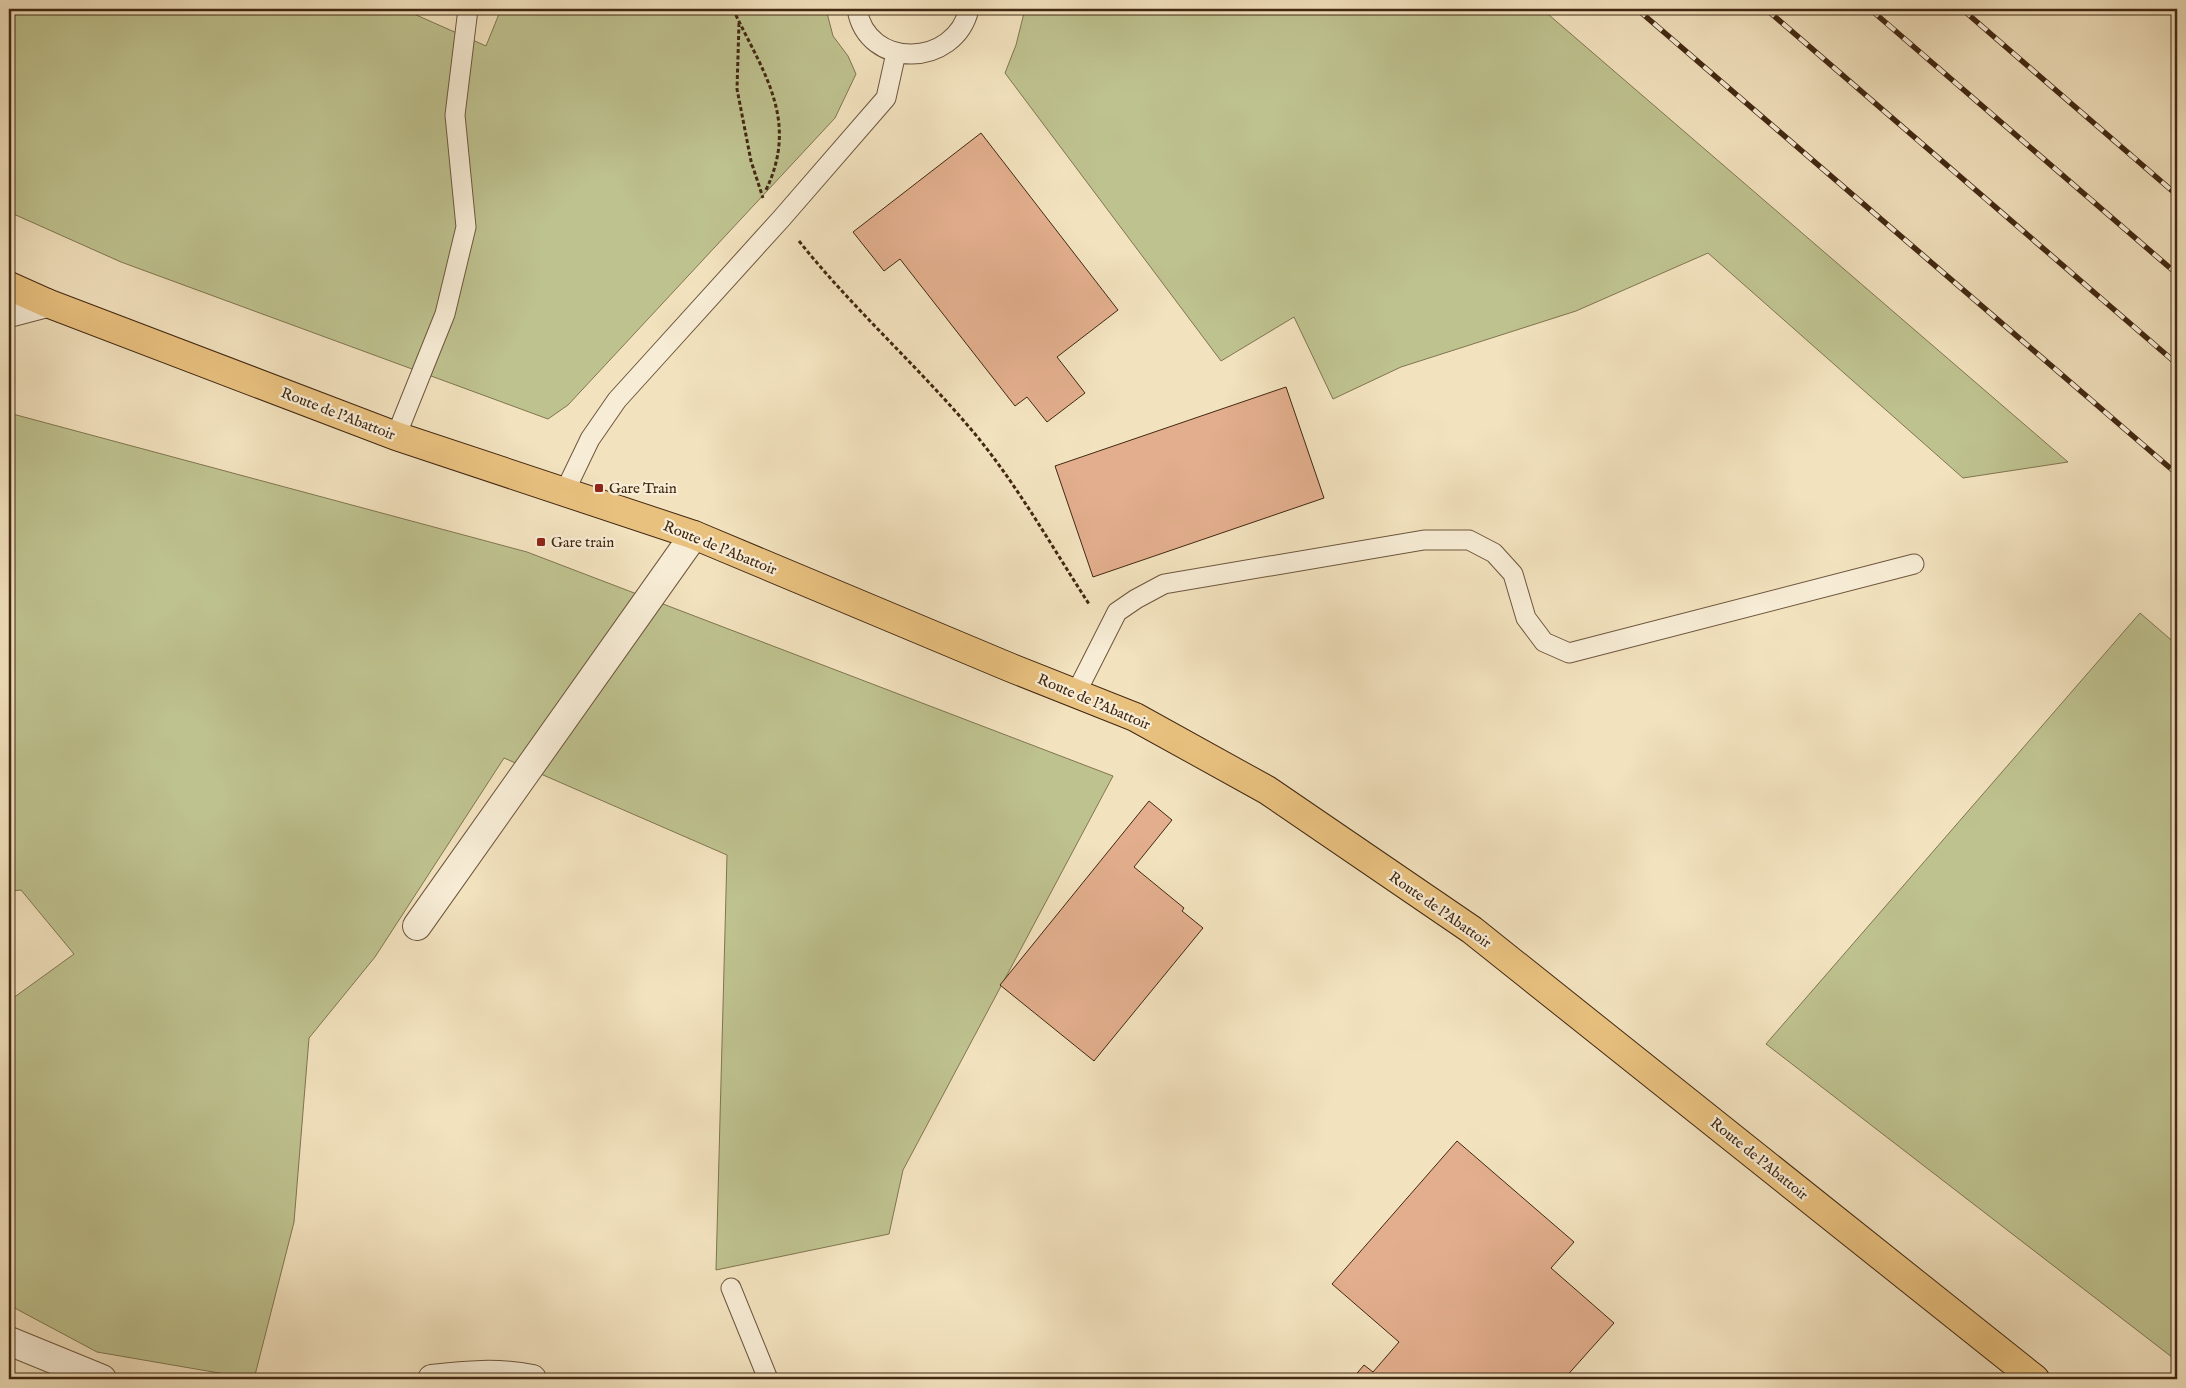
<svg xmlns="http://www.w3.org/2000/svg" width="2186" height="1388" font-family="'IM FELL English',serif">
  <rect width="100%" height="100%" fill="#f2e2be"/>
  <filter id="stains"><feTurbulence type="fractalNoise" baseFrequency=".004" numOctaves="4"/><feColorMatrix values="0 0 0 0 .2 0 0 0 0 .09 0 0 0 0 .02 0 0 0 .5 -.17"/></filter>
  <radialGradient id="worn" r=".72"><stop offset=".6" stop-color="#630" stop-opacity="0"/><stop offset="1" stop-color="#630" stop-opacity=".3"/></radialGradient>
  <path fill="#bec28f" stroke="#807550" d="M9,9h401l4,5 72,32 15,-37h325l7,27 15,20 8,18 -21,44 -267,287 -20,14 -427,-157 -112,-50z
    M1025,9h517l526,453 -105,16 -255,-225 -132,58 -175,56 -68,32 -39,-82 -73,44 -216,-288 11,-28z
    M9,413l518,139 586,224 -210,394 -14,64 -173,36 11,-415 -223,-97 -129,199 -66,81 -15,184 -40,157 -157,-27 -88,-47v-304l65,-47 -53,-64 -12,1z
    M2140,613l37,32v716l-411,-317z"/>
  <path fill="#e2ae8d" stroke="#422812" d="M981,133l137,177 -61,47 28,36 -38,29 -20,-25 -12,9 -115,-147 -16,12 -31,-39z
    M1286,387l38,111 -231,79 -38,-111z
    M1149,801l23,19 -38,47 50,41 -2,3 21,17 -109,133 -94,-76z
    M1457,1141l117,101 -23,26 63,55 -50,56h-212l12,-14 9,7 26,-30 -67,-58z"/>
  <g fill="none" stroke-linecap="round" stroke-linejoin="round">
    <defs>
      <path id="service" d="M857,9c10,61 98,59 112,0
        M396,436l49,-122 21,-87 -11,-112 13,-106
        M565,491l25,-52 27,-39 164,-181 105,-121 10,-45
        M1076,693l41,-81 19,-13 28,-15 260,-44h45l25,13 19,21 13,44 18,24 25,11 345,-89
        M731,1288l37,91"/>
      <path id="minor" d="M9,313l38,-10
        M417,926l277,-391
        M9,1341l93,38
        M432,1379c33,-4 67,-7 100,0"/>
      <path id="primary" d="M9,286l38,17 349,133 298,99 315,132 126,50 132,73 205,140 563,449"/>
    </defs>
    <use href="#service" stroke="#6e563d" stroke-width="21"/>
    <use href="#minor" stroke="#6e563d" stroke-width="30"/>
    <use href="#primary" stroke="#422812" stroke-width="30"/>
    <path stroke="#422812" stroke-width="3" stroke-dasharray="4 2.5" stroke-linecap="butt" d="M733,9c29,62 67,110 33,181
      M739,23l-2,66 14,72 12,37
      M799,241c54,68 120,126 176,193 43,52 77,113 114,170"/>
    <use href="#service" stroke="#f7ecd5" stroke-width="19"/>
    <use href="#minor" stroke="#f7ecd5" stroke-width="28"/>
    <use href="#primary" stroke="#e9c17f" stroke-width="28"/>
    <defs>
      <path id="rail" d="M1637,9l540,465
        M1766,9l411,355
        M1870,9l307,265
        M1962,9l215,186"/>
    </defs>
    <use href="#rail" stroke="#422812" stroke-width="5.5"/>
    <use href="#rail" stroke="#f7ecd5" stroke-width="4" stroke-dasharray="11" stroke-linecap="butt"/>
  </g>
  <g fill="#8f2418" stroke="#f7ecd5" stroke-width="2">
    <rect x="594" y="483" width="10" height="10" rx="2.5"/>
    <rect x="536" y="537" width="10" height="10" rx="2.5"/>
  </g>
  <g text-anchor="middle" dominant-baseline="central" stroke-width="4.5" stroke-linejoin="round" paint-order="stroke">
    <g font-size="15" fill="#422812" stroke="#f7ecd5">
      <text transform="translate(338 414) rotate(21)">Route de l’Abattoir</text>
      <text transform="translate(720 548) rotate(22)">Route de l’Abattoir</text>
      <text transform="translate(1094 702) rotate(23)">Route de l’Abattoir</text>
      <text transform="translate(1440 910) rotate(35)">Route de l’Abattoir</text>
      <text transform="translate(1759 1159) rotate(39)">Route de l’Abattoir</text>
    </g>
    <g font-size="15" fill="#422812" stroke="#f7ecd5" text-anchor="start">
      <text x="609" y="488">Gare Train</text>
      <text x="551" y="542">Gare train</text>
    </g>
  </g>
  <rect width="2186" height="1388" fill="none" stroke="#f2e2be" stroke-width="30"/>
  <rect x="10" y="10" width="2166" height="1368" fill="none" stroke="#422812" stroke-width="2.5"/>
  <rect x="15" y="15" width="2156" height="1358" fill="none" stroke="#422812"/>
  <rect width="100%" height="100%" filter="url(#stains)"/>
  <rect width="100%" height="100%" fill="url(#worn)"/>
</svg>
